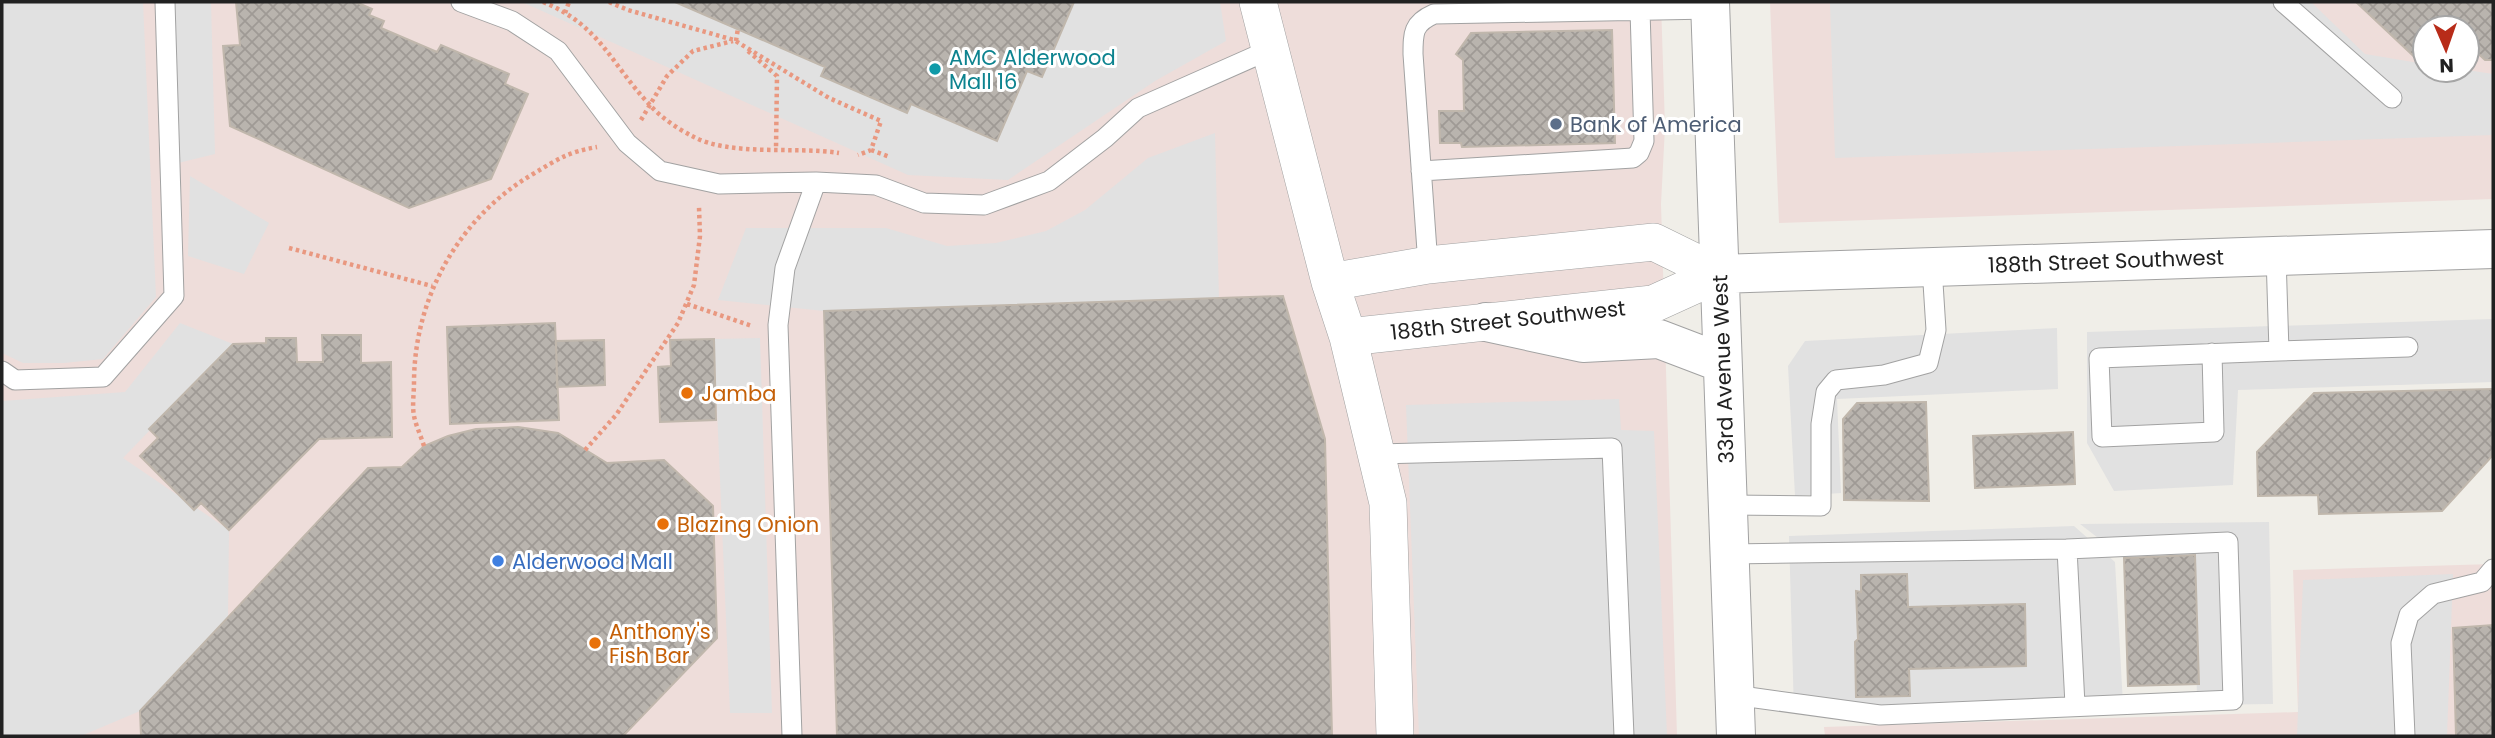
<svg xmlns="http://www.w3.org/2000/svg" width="2495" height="738" font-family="Poppins,sans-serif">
  <defs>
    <pattern id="building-cross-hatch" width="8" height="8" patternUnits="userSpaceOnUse" patternTransform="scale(1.75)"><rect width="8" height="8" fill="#b9b4ae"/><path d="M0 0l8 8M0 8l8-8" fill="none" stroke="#9f9a95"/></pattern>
  </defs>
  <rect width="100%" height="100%" fill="#f0eee8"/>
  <path fill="#eeddda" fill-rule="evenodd" d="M2,2h1659l4,125 -4,77 16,532h-1675z
    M1770,2h723v197l-714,24zM2425,28h42v42h-42z
    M2493,564v172h-668l-1,-9 474,-15 -5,-142z"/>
  <path fill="#e1e1e1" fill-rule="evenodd" d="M2,2h141l13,295 -53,62 -39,4h-41l-21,-10z
    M165,2h46l4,152 -45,11z
    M522,2h698l6,39 -71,40 -147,99 -100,-5z
    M1830,2h481l54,52 60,10v6h42l26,4v61l-658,23z
    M1215,133l4,166 -395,12 -106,-11 28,-72h140l61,18 49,-3 50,-12 39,-21 63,-52z
    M190,176l79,47 -25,51 -56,-18z
    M2493,319v63l-255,8 -5,95 -119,6 -27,-48v-111z
    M180,323l53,21 -110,114 106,72 -1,87 -88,94 -59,25h-79v-335l123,-9z
    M2057,328l1,61 -221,10 4,94 -46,3 -7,-130 17,-25z
    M760,338l12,375h-42l-16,-374z
    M1619,399l2,31 33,1 13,305h-248l-13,-331z
    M2269,522l4,182 -76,1 -2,-150 -71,3 -44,-34z
    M2074,526l41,36 8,142 -329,9 -5,-177zM1907,574l1,33 117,-3v62l-116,3v27l-48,-104v-17z
    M2453,574l-6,162h-150l6,-156z"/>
  <path fill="url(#building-cross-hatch)" stroke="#c0b7ac" stroke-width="2" d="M236,2h120l16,7 -3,6 15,6 -3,7 56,24 4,-7 68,29 -4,10 23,10 -37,85 -82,29 -179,-82 -7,-80 17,-1z
    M675,2h399l-32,75 -15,-6 -30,70 -86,-37 -4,9 -86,-37 4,-9z
    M2356,2h137v58h-8l-13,-12 -5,5v-25h-42v33l-3,3z
    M1612,30l3,113 -153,4 -1,-4h-21l-1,-32h25l-1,-51 -7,-6 15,-21z
    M1283,296l42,143 7,297h-495l-13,-425z
    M555,323l4,97 -109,4 -3,-97z
    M322,335h39v28l30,-1 1,75 -73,2 -90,91 -28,-27 -7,7 -54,-54 18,-18 -9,-9 84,-85 33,-1v-5h30l1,24h26z
    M714,339l2,81 -56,2 -2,-55 13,-1 -1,-26z
    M604,340l1,45 -48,2 -1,-46z
    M2493,389v66l-51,56 -123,3 -1,-19 -60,1 -1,-44 57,-59z
    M1926,402l3,99 -85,-1 -1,-81 14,-16z
    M518,427l40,6 49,30 57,-3 49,46 4,132 -94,98h-482l-1,-25 228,-243 34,-1 22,-21 24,-10 28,-7z
    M2073,432l2,52 -100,4 -2,-52z
    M2195,555l4,129 -71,2 -4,-128z
    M1907,574l1,33 117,-3 1,62 -117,3 1,27 -54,1 -1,-55 3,-3 -2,-48 5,1v-17z
    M2493,625v111h-37l-3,-108z"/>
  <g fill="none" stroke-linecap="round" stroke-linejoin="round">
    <defs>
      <path id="service" d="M461,2l51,19 46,30 69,92 33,28 59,13 97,-2 60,3 48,18 60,2 65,-24 56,-43 33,-30 131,-58
        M2283,2l109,96
        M1421,171l212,-13 6,-5 5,-12 -4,-131
        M2276,256l3,95 129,-4
        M1428,265l-15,-211c0,-21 0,-31 21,-40l277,-5
        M2212,353l2,79 -112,5 -3,-79 180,-7
        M2,371l13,9 88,-3 71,-81 -9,-294
        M1378,454l234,-6 12,288
        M1728,505l93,1v-82l5,-32 10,-12 48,-5 44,-12 8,-33 -4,-63
        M2067,549l8,156
        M1730,554l337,-5 161,-7 5,158 -353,15 -146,-20
        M792,736l-14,-411 7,-57 31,-86
        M2405,736l-4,-93 8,-28 24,-21 49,-12 11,-13"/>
      <path id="minor" d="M1258,2l72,280 18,55 40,166 7,233
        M1330,282l98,-17 226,-23 65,32
        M1348,337l305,-33 66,-30"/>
      <path id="tertiary" d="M1710,2l26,734
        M1719,274l774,-25
        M1486,322l97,21 76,-4 63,24"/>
    </defs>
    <use href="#service" stroke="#a2a2a2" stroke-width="21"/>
    <use href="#minor" stroke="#a2a2a2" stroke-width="38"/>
    <use href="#tertiary" stroke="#a2a2a2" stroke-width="40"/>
    <path stroke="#e99880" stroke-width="4.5" stroke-dasharray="3.5 3.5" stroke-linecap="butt" d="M543,2c57,23 68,62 106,102 10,12 29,25 43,32 38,21 103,10 147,17
      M609,2l19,8 106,30 95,58 52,23 -10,29 -13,5
      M565,13l4,-11
      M736,41l2,-13
      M748,51l29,25 -1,73
      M641,120l26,-44 26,-25 40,-10
      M871,150l19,7
      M289,248l143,38
      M687,304l65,22
      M424,446c-3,-10 -8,-20 -10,-30 -2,-11 0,-22 0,-33 0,-85 45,-166 119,-209 25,-15 35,-22 64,-27
      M585,450l31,-35 62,-92 16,-38 6,-49 -1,-29"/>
    <use href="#service" stroke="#fff" stroke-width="19"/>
    <use href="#minor" stroke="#fff" stroke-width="37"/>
    <use href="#tertiary" stroke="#fff" stroke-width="38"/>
  </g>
  <circle fill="#0f9aa8" stroke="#fff" stroke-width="2.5" cx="935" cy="69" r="7"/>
  <circle fill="#5c6f8a" stroke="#fff" stroke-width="2.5" cx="1556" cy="124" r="7"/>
  <g fill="#e8710a" stroke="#fff" stroke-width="2.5">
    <circle cx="687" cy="393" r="7"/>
    <circle cx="663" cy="524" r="7"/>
    <circle cx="595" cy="643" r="7"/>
  </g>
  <circle fill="#3f7fe0" stroke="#fff" stroke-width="2.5" cx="498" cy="561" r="7"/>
  <g text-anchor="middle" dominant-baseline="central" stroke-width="6" stroke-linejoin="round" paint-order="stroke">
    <g font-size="21" fill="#0d838f" stroke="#fff" text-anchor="start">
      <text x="949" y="57">AMC Alderwood<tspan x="949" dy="24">Mall 16</tspan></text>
    </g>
    <g font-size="21" fill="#4e5e75" stroke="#fff" text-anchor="start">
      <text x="1570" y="124">Bank of America</text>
    </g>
    <g font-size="21" fill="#212121" stroke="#fff">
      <text transform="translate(2106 261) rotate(-2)">188th Street Southwest</text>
      <text transform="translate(1508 320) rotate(-6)">188th Street Southwest</text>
      <text transform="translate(1723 369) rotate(-92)">33rd Avenue West</text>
    </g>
    <g font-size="21" fill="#c56008" stroke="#fff" text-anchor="start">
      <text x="701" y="393">Jamba</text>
      <text x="677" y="524">Blazing Onion</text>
      <text x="609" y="631">Anthony's<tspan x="609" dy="24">Fish Bar</tspan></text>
    </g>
    <g font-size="21" fill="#366cbe" stroke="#fff" text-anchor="start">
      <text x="512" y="561">Alderwood Mall</text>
    </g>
  </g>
  <rect width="2495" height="738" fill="none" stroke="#212121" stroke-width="7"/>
  <g transform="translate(2446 49) rotate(178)"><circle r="33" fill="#ffffff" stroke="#a6a6a6" stroke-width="2"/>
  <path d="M0-5L12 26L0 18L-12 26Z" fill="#b82c19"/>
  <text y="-10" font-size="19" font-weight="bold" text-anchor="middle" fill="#212121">N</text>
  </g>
</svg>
